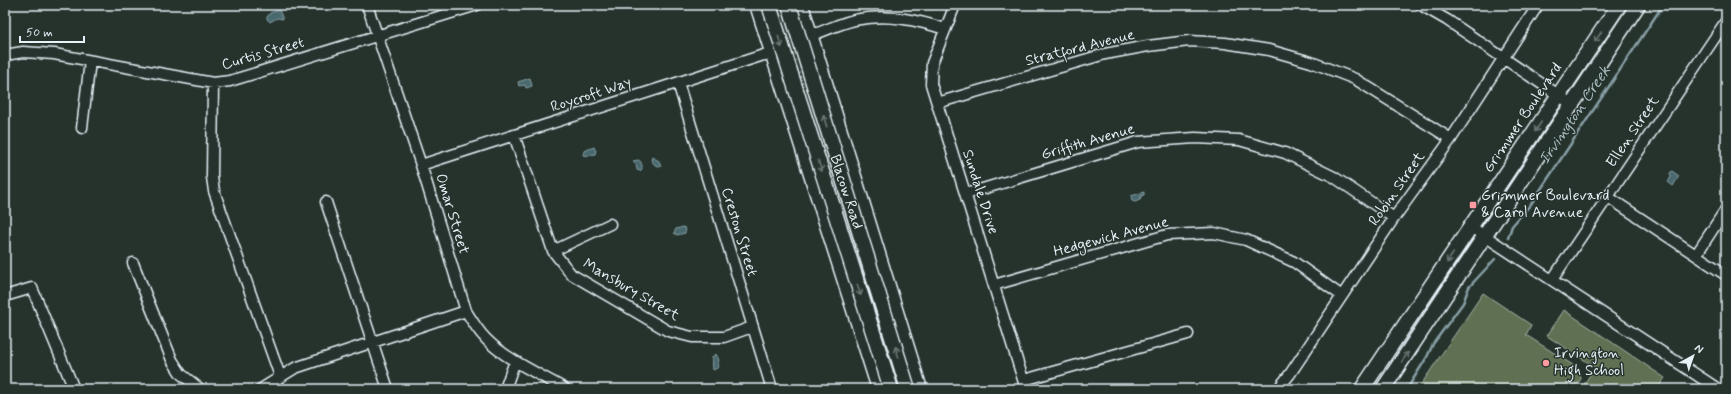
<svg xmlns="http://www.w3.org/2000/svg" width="1731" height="394" font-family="Mynerve,sans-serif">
  <rect width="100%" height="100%" fill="#26332d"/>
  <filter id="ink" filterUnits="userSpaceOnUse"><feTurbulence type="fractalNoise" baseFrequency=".025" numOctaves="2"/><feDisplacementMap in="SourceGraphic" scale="8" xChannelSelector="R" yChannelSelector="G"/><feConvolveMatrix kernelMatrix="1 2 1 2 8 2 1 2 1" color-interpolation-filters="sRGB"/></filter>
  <g filter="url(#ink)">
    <path fill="#617153" stroke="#a4b1a6" d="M1483,293l48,32 -5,10 53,34 2,10 -7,10h-156z
      M1564,310l101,68 -6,8 4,3h-82l14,-22 -48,-31z"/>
    <path fill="#48696e" stroke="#889fa5" d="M279,10l4,9 -6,-1 -7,4 -3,-3v-2l3,-4z
      M530,78l2,8 -6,2 -1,-3 -6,1 -1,-4z
      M594,147l2,4 -1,3 -7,2 -5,-1 1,-4z
      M652,157l7,4 2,6 -6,-2 -4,-5z
      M638,160c4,1 4,5 4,9l-2,2 -3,-1 -1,-5 -3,-4z
      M1672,171l7,5 -6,10 -5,-4 3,-5 -1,-4z
      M1144,192v3l-3,1 -1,4 -5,2 -3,-1 -1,-5z
      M683,227l3,2 -1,4 -8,2 -3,-2 2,-4z
      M716,354l3,6 -1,3 1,4 -6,3 -1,-13z"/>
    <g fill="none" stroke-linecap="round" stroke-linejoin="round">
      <path stroke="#889fa5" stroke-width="2.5" d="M1508,238l4,-12 19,-22 132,-199
        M1407,389l20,-32 6,-13 30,-41 6,-16 26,-28"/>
      <defs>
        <path id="street" d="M367,5l54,160 45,146c6,10 12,20 20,28 19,20 55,36 79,50
          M755,5l122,384
          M803,5l119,384
          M955,5l-23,58 -1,21 95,305
          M1421,5l26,15 126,85
          M812,35c16,-5 32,-14 48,-16 29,-5 57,1 85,10
          M5,55l18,-3 31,2 159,29 17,-2 247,-76
          M213,83l-1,94 2,14 66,185
          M678,83l94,306
          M937,103l168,-49 43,-8 41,-5 36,2 44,7 42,12 44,17 96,60
          M82,128l8,-67
          M514,135l39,116 18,23 97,57 24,6h32l28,-10
          M421,165l349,-112
          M966,194l172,-52 57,-4 44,2 46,13 49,24 60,41
          M1608,197l118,78
          M326,202l62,187
          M1471,227l247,162
          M553,251l57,-27
          M1696,255l30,-46
          M133,263l39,97 9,14 19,15
          M1552,280l174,-259
          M994,285l173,-50 47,-2 32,7 48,22 48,34
          M5,296l27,-8 42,101
          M1024,380l164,-46
          M261,389l34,-21 171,-57
          M505,389l10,-28
          M1278,389l12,-15 104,-156 57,-79 87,-134"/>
        <path id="secondary" d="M769,5l122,384
          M789,5l119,384
          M1362,389l257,-384
          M1383,389l255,-384"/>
      </defs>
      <use href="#street" stroke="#e8f1f8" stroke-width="13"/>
      <use href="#secondary" stroke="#e8f1f8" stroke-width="17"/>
      <use href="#street" stroke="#26332d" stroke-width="10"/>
      <use href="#secondary" stroke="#26332d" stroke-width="14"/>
    </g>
    <defs><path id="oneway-shaft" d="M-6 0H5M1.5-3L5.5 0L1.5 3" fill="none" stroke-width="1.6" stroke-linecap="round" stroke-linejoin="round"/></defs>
    <g stroke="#6a7674">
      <use href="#oneway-shaft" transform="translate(1598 37) rotate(124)"/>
      <use href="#oneway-shaft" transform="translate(780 42) rotate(73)"/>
      <use href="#oneway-shaft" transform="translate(825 121) rotate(-107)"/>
      <use href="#oneway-shaft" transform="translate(1538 127) rotate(123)"/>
      <use href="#oneway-shaft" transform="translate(820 166) rotate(72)"/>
      <use href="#oneway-shaft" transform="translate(1450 258) rotate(124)"/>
      <use href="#oneway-shaft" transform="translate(859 290) rotate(72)"/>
      <use href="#oneway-shaft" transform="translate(897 352) rotate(-107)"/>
      <use href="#oneway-shaft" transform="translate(1405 357) rotate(-56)"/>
    </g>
  </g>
  <g fill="#ff9aa2" stroke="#26332d" stroke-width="1.5">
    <rect x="1469" y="201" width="8" height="8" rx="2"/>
    <circle cx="1546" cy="363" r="4"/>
  </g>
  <g text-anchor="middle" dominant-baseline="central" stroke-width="3" stroke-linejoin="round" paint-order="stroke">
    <g font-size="15" fill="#e8f1f8" stroke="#26332d">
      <text transform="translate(1080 48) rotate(-14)">Stratford Avenue</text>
      <text transform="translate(263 54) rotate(-16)">Curtis Street</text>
      <text transform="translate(591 95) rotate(-18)">Roycroft Way</text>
      <text transform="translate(1523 118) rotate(-56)">Grimmer Boulevard</text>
      <text transform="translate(1633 132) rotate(-56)">Ellen Street</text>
      <text transform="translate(1088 142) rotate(-16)">Griffith Avenue</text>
      <text transform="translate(1397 189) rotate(-55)">Robin Street</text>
      <text transform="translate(846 192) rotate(72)">Blacow Road</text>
      <text transform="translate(980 192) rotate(72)">Sundale Drive</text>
      <text transform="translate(452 214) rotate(73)">Omar Street</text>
      <text transform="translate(739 232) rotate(73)">Creston Street</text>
      <text transform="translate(1111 237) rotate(-15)">Hedgewick Avenue</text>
      <text transform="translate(631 290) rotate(30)">Mansbury Street</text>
    </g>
    <g font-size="15" fill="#e8f1f8" stroke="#26332d" text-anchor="start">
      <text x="1481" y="196">Grimmer Boulevard<tspan x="1481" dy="17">&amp; Carol Avenue</tspan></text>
      <text x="1554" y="354">Irvington<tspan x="1554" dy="17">High School</tspan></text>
    </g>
    <g font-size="16" font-style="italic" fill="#a8bbc1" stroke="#26332d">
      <text transform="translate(1575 115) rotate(-56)">Irvington Creek</text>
    </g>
  </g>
  <rect width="1731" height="394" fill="none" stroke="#26332d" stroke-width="20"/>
  <rect x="10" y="10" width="1711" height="374" fill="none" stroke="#e8f1f8" stroke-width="1.5" filter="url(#ink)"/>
  <g transform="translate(1693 356) rotate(40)" stroke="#26332d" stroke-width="3" paint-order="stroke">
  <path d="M0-3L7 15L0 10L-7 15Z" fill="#e8f1f8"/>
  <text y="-6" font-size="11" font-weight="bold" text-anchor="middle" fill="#e8f1f8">N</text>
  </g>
  <path d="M20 36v6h64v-6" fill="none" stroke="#e8f1f8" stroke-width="2"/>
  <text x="26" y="36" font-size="12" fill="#e8f1f8" stroke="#26332d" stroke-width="3" paint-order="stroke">50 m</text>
</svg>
